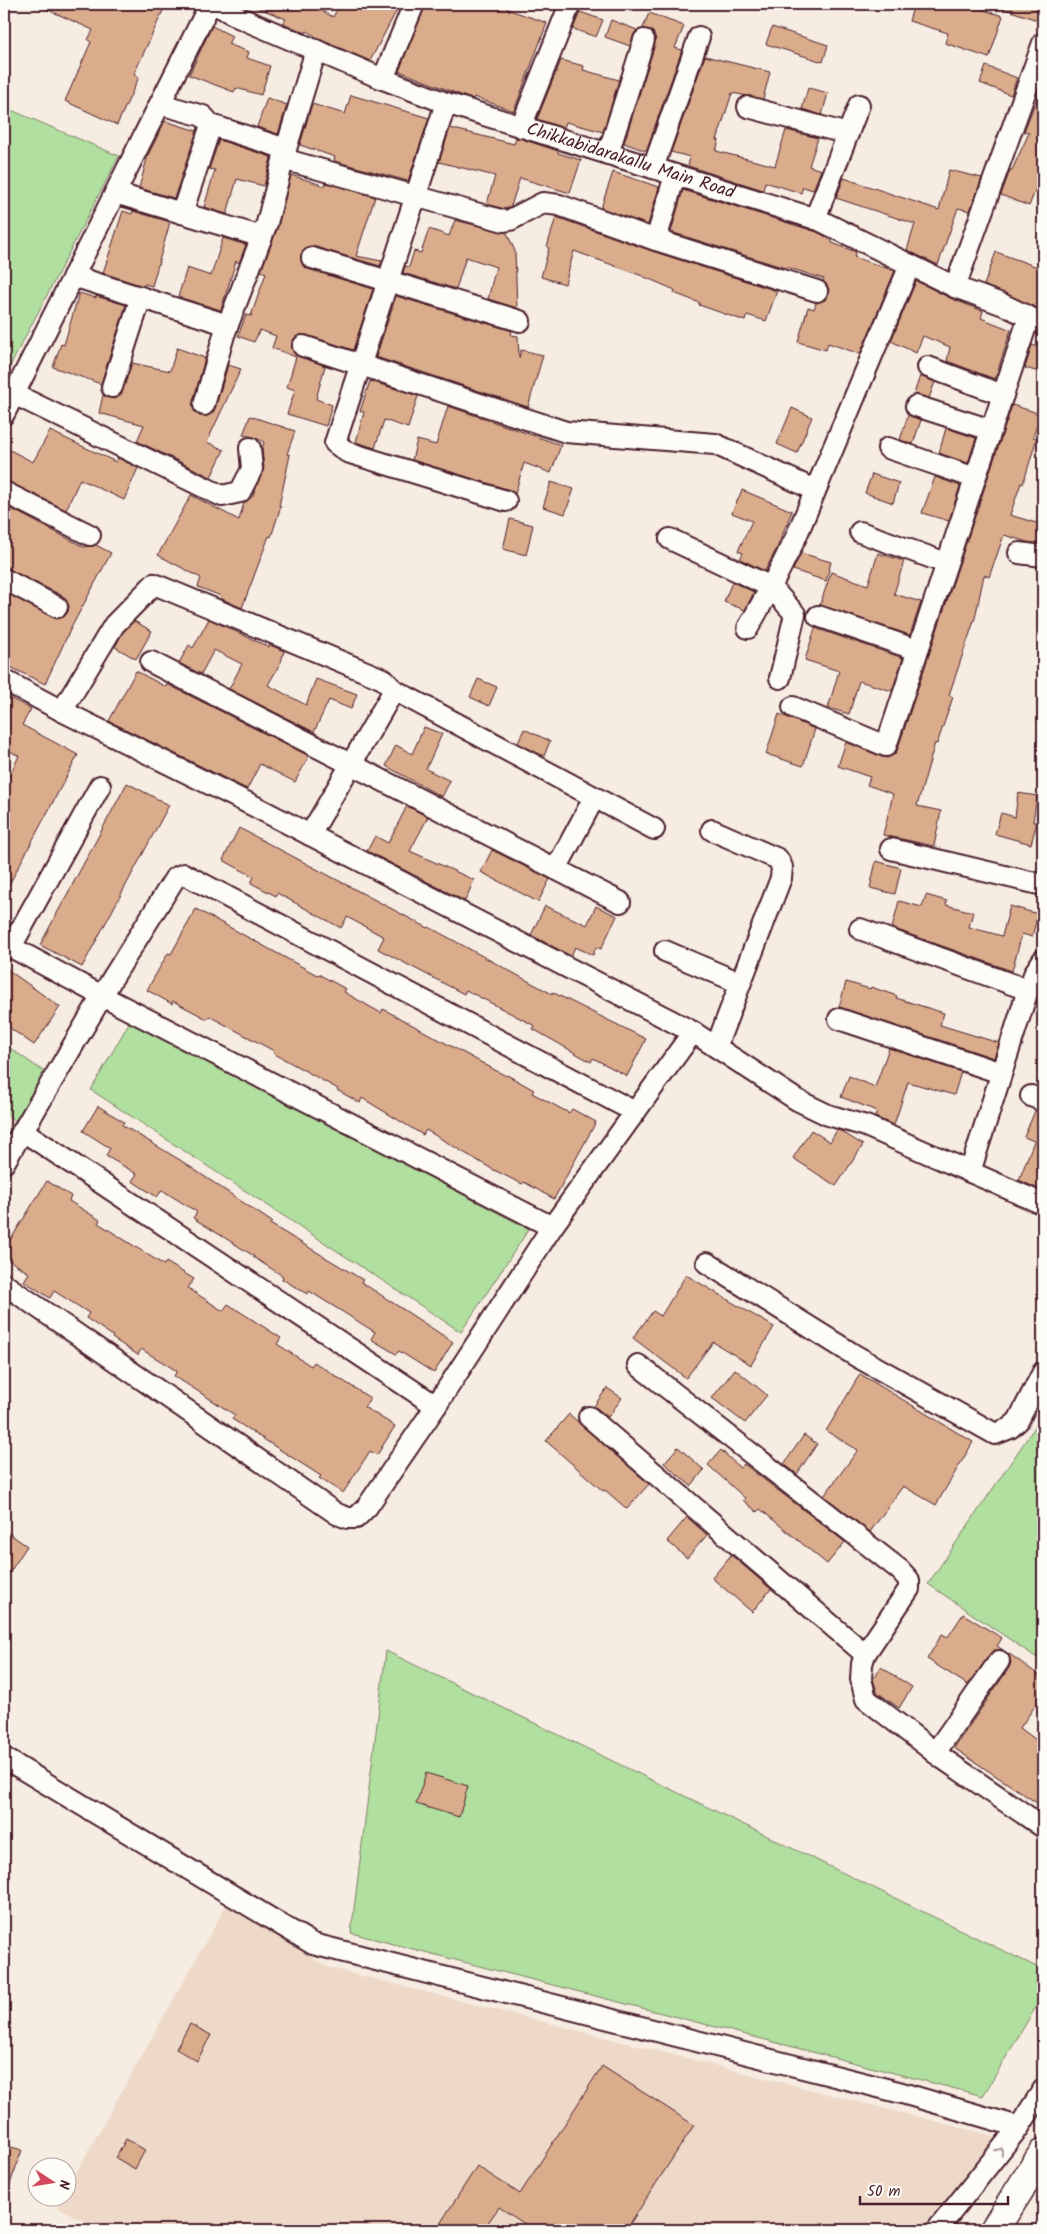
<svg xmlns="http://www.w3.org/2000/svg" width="1047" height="2234" font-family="Kalam,sans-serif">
  <rect width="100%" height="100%" fill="#f6ece2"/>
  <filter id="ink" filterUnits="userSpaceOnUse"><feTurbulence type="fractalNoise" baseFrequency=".02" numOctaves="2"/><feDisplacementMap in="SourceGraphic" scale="10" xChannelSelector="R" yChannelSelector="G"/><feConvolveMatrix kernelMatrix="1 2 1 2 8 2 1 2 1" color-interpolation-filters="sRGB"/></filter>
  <g filter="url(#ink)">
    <path fill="#eed9c8" d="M227,1904l100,63 670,170 -74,93h-822l-44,-23 5,-10 6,-1v-9z"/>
    <path fill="#b0df9f" stroke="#7d7f65" d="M4,107l115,49 -115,222z
      M130,1021l399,208 -68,103 -370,-242z
      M4,1044l45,31 -32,47 -13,-9z
      M1043,1415v247l-115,-78z
      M386,1651l657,319v25l-60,101 -632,-163z"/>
    <path fill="#daac8c" stroke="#4a1f2b" d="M35,4h131l-32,70 5,3 -22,48 -52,-24 26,-59 -3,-2 5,-10z
      M309,4l24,13 7,-13h60l-30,57 -49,-21 -14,-9 -1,2 -23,-10 3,-4 -35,-14z
      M426,4h83l-2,5 40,14 -33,88 -40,-14 -1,2 -7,-2 -67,-26z
      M914,4h51l38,12 -14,42 -44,-15 3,-10 -39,-12z
      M999,4h44v18l-44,-15z
      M580,12l23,8 -7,17 -23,-8z
      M649,13l35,13 -9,22 7,2 -36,101 -22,-8 31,-99 -2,-12 -10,-4z
      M611,20l26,10 -4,6 -3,10 -25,-9z
      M212,26l20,10 -4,8 21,8 -2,6 23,8 -9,29 -25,-7 -2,4 -45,-17z
      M772,27l56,18 -5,17 -57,-18z
      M705,56l65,16 -7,27 -31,-6 -15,47h2l-3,11 59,15 11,-36 32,8 -9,28 12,4 -8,20 -10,-3 -2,6 -36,-11 -2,8 -75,-24 2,-9 -19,-5z
      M561,60l23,6 -1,4 36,10 -16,52 -37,-10 -2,6 -27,-9z
      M986,66l31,12 -6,17 -31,-12z
      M1043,83v88l-14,35 -28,-11 9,-25h2l17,-37 -5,-2z
      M808,88l20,5 -6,22 -20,-6z
      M351,95l78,23 -21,63 -74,-20 1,-4 -35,-12 12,-41 33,10z
      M267,98l20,7 -9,29 -21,-7z
      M165,121l32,10 -23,67 -35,-10 9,-33z
      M450,128l64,16 2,-6h3l39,13v2l23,7 -11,33 -50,-15 -9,28 -6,3 -18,-5 8,-28 -56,-14z
      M219,140l52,17 -7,29 -27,-7 -10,35 -23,-7 11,-37 -6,-1z
      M949,170l33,8 -12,33 -12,-3 -20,57 -31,-15 8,-26 -79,-26 8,-20 95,32z
      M613,172l46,15 -11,38 -47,-17z
      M291,175l34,11 1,-3 49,14 -19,59 26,5 -2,5 -65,-19 -11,2 -3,6 2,11 5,3 65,20 -20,61 -47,-15h-6l-8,7v7l3,5 30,12 -9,33 16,6 -6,21 -39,-12 8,-24 -8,-3 9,-30 -24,-9 4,-12 -16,-6 -6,12 -16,-6 8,-21 5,1 15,-43 -5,-2 17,-45z
      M683,190l134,42 15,8v3l24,9 -2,5 41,14 -35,83 -32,-11 -2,7 -28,-8 10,-35 6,2 2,-6 9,-3 3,-5 1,-6 -6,-8 1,-2 -38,-12 -1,1 -114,-36z
      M123,211l9,3 1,-3 37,11 -18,64 -7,-2 -2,2 -40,-13z
      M556,217l96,34 125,40 -11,30 -19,-6 -2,6 -46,-16 1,-2 -26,-10 1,-3 -35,-15 -66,-24 -9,33 -24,-7 8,-29 -2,-1z
      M455,220l52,13 8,18 2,57 -29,-9 8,-32 -30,-10 -10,32 -53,-16 2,-7 4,1 5,-16 7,2 8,-24 20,7z
      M223,238l23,7 -7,18 -3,-2 -15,49 -43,-13 9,-29 24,8z
      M996,252l47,17v42l-59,-26z
      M916,281l34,17 33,13 -2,7 30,12 -16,49 -48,-18 3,-14 -27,-11 -7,17 -25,-12z
      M79,293l17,5v-2l30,9 -25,79 -48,-17 8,-23 3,1z
      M396,296l116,35 -1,4 7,1 1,22 2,-8 22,5 -15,52 -152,-50z
      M1032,345l11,4v24l-18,-5z
      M177,348l28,10 -12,44 2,11 5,3h7l8,-7 13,-44 13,4 -34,73 17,8 -13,27 -74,-36 7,-16 -45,-12 4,-18 11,4 6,-4 12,-32 38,8z
      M920,376l15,6 -6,16 -15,-4z
      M370,381l48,15 -10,32 -24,-8 -9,28 -19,-6 8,-30 -4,-1z
      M1012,405l29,9 -8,23 4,1 -14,46 -2,-1 -11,32 33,10v19l-16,-2 -23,-7 -15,42 -5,-2 -9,43 -26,77 4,2 -16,47 -2,-1 -18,63 24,5 -7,35 -51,-11 10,-41 -26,-9 3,-8 -32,-11 8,-24 36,15 6,1 9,-7z
      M448,406l113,39 -10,28 -27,-10 -9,31 -5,-4 -98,-30 5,-20 19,5z
      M792,408l20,9 -15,36 -20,-9z
      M908,415l13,5 -8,24 -13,-4z
      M250,416l45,15 -8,23 3,1 -11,51h2l-10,31 -2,-1 -27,72 -22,-10 1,-2 -23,-9 3,-9 -43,-23 33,-60 48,25 5,-17 8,-6 12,-29 -2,-18 2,-8 -10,-5 -11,-2z
      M946,428l30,10 -8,25 -29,-10z
      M50,431l66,31 2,-4 20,10 -14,32 -44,-21 -14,31 -62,-30v-33l29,15z
      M872,474l27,9 -6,20 -28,-10z
      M935,477l25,9 -11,35 -27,-8z
      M551,482l23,7 -9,25 -22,-7z
      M742,490l50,21 -15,37 -12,23 -25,-12 3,-6 -5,-2 14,-30 -20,-8z
      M4,505l80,42 12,-2 15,8 -40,75 -26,56 -41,-20v-72l53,27 7,-2 4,-5 1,-6 -6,-10 -59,-29z
      M510,519l23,6 -7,30 -23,-6z
      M801,553l30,9 -5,19 -33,-11z
      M878,553l26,8 -10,33 27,8 -11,33 -90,-30 11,-33 37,13z
      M732,582l22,10 -9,18 -21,-8z
      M209,619l60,28 1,-2 14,6 -3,11 -13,23 38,20 10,-26 41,15 -6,15 -22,-9 -15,32 -85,-43 13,-25 -28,-14 -13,24 -22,-11 10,-18 4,3z
      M134,621l18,10 -16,28 -21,-12 8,-15z
      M815,628l88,30 -11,33 -33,-10 -10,33 -21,-6 11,-37 -34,-11z
      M136,671l30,16 1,-3 142,72 -14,26 -35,-18 -13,25 -138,-68z
      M478,679l19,8 -8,19 -19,-9z
      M4,695l27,14 -9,16 56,30 -74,139v-108l15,-30 -15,-8z
      M779,714l36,15 -12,37 -37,-12z
      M424,727l18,7 -16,35 24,12 -8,16 -56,-31 10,-21 16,9z
      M524,729l26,12 -6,15 -26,-13z
      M127,783l42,22 -87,162 -42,-22z
      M1018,793l19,3 -4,26h4l-6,22 -36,-10 6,-21 14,4z
      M407,806l21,11 -18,34 64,29 -9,21 -98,-50 8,-15 13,7z
      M239,828l189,100 1,-1 123,67v-2l94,47 -19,37 -34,-18 -2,4 -58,-33 2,-3 -69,-36 -2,4 -86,-45 6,-12 -37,-20 -6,11 -64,-35 -1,3 -25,-13 3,-6 -31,-17z
      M492,850l58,29 -12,23 -57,-30z
      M876,861l25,7 -6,26 -25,-6z
      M926,895l21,6 -1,4 27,7 -4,15 33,9 8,-30 28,8 -6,23 -10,-3 -10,37 -120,-43 7,-27 23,6z
      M545,906l42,19 9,-19 21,10 -16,33 -5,-2 -3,8 -18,-8 -4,9 -40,-21z
      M196,909l121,66 1,-1 28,15 -2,3 37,21 2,-4 123,67 1,-1 27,15 -2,3 37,20 3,-4 24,13 -42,77 -30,-17 -2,2 -30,-15 -66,-39 -3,5 -61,-37 -2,5 -23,-13 1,-1 -65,-36 1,-2 -65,-35 -2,3 -34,-18 -1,3 -25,-14 21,-37 3,1z
      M4,967l56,40 -26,38 -30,-21z
      M846,982l24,7 1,-2 26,9 -1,2 48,15 -4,12 59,18 -5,15 -155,-51z
      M889,1048l72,24 -7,23 -46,-13 -14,43 -19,-8 2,-6 -36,-14 8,-21 26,11z
      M98,1106l26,16 -2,3 58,35 92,62 -2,2 93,56 -2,2 92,60 -19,31 -35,-22 -3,3 -25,-15 4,-7 -66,-41 -2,3 -25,-15 1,-3 -30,-19 1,-1 -61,-38 4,-6 -35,-22 -5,7 -25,-16 5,-7 -31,-18 4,-8 -27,-17z
      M1035,1111l8,2v78l-24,-11 15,-39 -10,-4z
      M811,1130l19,12 7,-12 4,1 22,14 -27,41 -43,-28z
      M47,1181l24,15 -2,5 31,19 -2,3 66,42 2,-3 28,17 -6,9 35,23 5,-7 53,34 -4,6 34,22 3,-4 56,36 -6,9 31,19 -18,29 -7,-4 -27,42 -24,-15 2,-2 -89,-57 3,-4 -61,-39 3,-5 -36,-22 -3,6 -26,-17 1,-2 -27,-18 3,-5 -35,-22 -4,7 -26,-17 5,-8 -25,-16v-7z
      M686,1275l88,52 -23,38 -38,-23 -27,36 -53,-40 20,-27 8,5z
      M735,1369l32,26 -22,28 -33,-25z
      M860,1374l113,68 -37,63 -33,-19 -33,46 -46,-36 34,-46 -32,-19z
      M607,1388l15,10 -14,19 -14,-11z
      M569,1414l80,70 -22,25 -22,-19 -2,1 -57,-50z
      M804,1435l13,9 -20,30 -13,-10z
      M678,1447l26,23 -13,16 -27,-23z
      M721,1450l19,18 4,-4 101,78 -18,22 -67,-55 -3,3 -14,-12 2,-2 -37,-33z
      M687,1517l20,18 -20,23 -20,-17z
      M4,1530l23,16 -23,35z
      M731,1555l40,34 -19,23 -40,-34z
      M963,1614l39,24 -5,8 6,4h-9l-4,4 -22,31 -41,-26 15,-25 6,3z
      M1008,1653l35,25v16l-23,34 23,17v62l-89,-59 55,-80 2,-6z
      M881,1667l31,20 -13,21 -22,-16 -4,-13z
      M426,1773l42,13 -9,31 -43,-13z
      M190,2024l21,11 -14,26 -21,-12z
      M602,2066l92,59 -68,105h-92l-35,-23 -16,23h-47l41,-64 43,28z
      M126,2139l19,11 -10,19 -19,-11z
      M4,2145l18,5 -16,45h-2z"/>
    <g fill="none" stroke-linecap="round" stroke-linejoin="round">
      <defs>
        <g id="minor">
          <path id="s1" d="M215,4l23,13 145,62 63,24 373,117 136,67 49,18 39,19"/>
          <path d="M383,79l31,-75"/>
          <path d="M446,103l-111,340 12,9 159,49"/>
          <path d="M160,104l43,12 8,9 -29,88"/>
          <path d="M748,107l100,27"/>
          <path d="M211,125l75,24"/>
          <path d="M521,127l49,-123"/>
          <path d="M608,154l36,-114"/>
          <path d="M283,159l221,62 6,-1 33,-17 16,2 97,35"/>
          <path d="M653,168l46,-131"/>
          <path d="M675,175l-19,65 161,51"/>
          <path d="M115,193l147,44"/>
          <path d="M815,219l44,-114"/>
          <path d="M312,258l208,63"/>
          <path d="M73,276l155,49"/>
          <path d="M955,287l88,-244"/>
          <path d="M303,346l263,86 149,12 100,46"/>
          <path d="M928,367l75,28"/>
          <path d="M112,387l29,-90"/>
          <path d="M14,394l208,102 18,-4 12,-23 -2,-21"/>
          <path d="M204,405l20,-70 43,-112 19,-74 30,-99"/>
          <path d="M916,406l75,24"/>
          <path d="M4,414l206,-410"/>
          <path d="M888,448l87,30"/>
          <path d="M4,492l86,43"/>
          <path d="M860,532l86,31"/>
          <path d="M670,539l101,48 -23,41"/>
          <path d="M1019,553l24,3"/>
          <path d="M4,579l53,28"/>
          <path d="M818,616l99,34"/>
          <path d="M151,662l469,240"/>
          <path d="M780,678l15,-64 -24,-27 25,-50 114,-272"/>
          <path d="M4,680l58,31 192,95 439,226 104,68 31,15 38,11 177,78"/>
          <path d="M793,707l93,39 143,-429"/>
          <path d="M62,711l52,-86 40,-41 229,95 11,11 260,139"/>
          <path d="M100,786l-89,161 91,49 450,231"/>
          <path d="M712,830l66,29 4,8 -1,11 -65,169"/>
          <path d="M310,835l84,-145"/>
          <path d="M891,849l152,36"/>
          <path d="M556,869l38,-71"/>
          <path d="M860,929l168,61"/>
          <path d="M665,951l75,32"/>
          <path d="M839,1019l162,54"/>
          <path d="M1031,1096l12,5"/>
          <path d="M23,1131l413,275"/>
          <path d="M4,1163l108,-184 63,-101 9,-4 451,238"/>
          <path d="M970,1172l58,-182 7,-18 8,-12"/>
          <path d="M707,1263l149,93 139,78 15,-6 8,-7 25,-49"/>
          <path d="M4,1284l333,230 11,4h8l11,-11 69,-101 116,-179 141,-195"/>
          <path d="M638,1365l262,205 9,10v9l-44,65 -3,10 -1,15 5,20 76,59 101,69"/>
          <path d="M589,1417l276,237"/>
          <path d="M935,1753l64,-92"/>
          <path d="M4,1758l309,186 589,149 117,34"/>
          <path d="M937,2230l82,-103 24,-37"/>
        </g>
        <path id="highway" d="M994,2230l49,-77"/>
      </defs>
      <use href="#minor" stroke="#4a1f2b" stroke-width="24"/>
      <use href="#highway" stroke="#4a1f2b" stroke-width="31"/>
      <use href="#minor" stroke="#fdfcf7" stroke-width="20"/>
      <use href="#highway" stroke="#fdfcf7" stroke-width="28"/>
    </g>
    <defs><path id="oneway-chevron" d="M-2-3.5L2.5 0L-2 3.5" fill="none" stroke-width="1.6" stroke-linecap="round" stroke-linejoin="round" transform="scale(1.25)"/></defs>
    <use stroke="#ac999b" href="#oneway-chevron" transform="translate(1000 2151) rotate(-51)"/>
  </g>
  <g text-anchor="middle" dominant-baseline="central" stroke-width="4" stroke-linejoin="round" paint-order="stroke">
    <g font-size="18" fill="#4a1f2b" stroke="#fdfcf7">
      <text stroke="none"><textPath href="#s1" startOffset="445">Chikkabidarakallu Main Road</textPath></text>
    </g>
  </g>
  <rect width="1047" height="2234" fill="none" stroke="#fdfcf7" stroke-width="20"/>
  <rect x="10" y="10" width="1027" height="2214" fill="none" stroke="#4a1f2b" stroke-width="2" filter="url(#ink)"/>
  <g transform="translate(52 2182) rotate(102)"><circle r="24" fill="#fdfcf7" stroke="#b5a4a5"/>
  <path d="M0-4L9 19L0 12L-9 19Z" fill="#d1495b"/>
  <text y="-8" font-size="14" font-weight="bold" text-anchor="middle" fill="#4a1f2b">N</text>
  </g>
  <path d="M860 2196v8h148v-8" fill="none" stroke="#4a1f2b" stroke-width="2.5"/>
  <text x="867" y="2196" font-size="15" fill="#4a1f2b" stroke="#fdfcf7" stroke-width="4" paint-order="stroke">50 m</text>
</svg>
